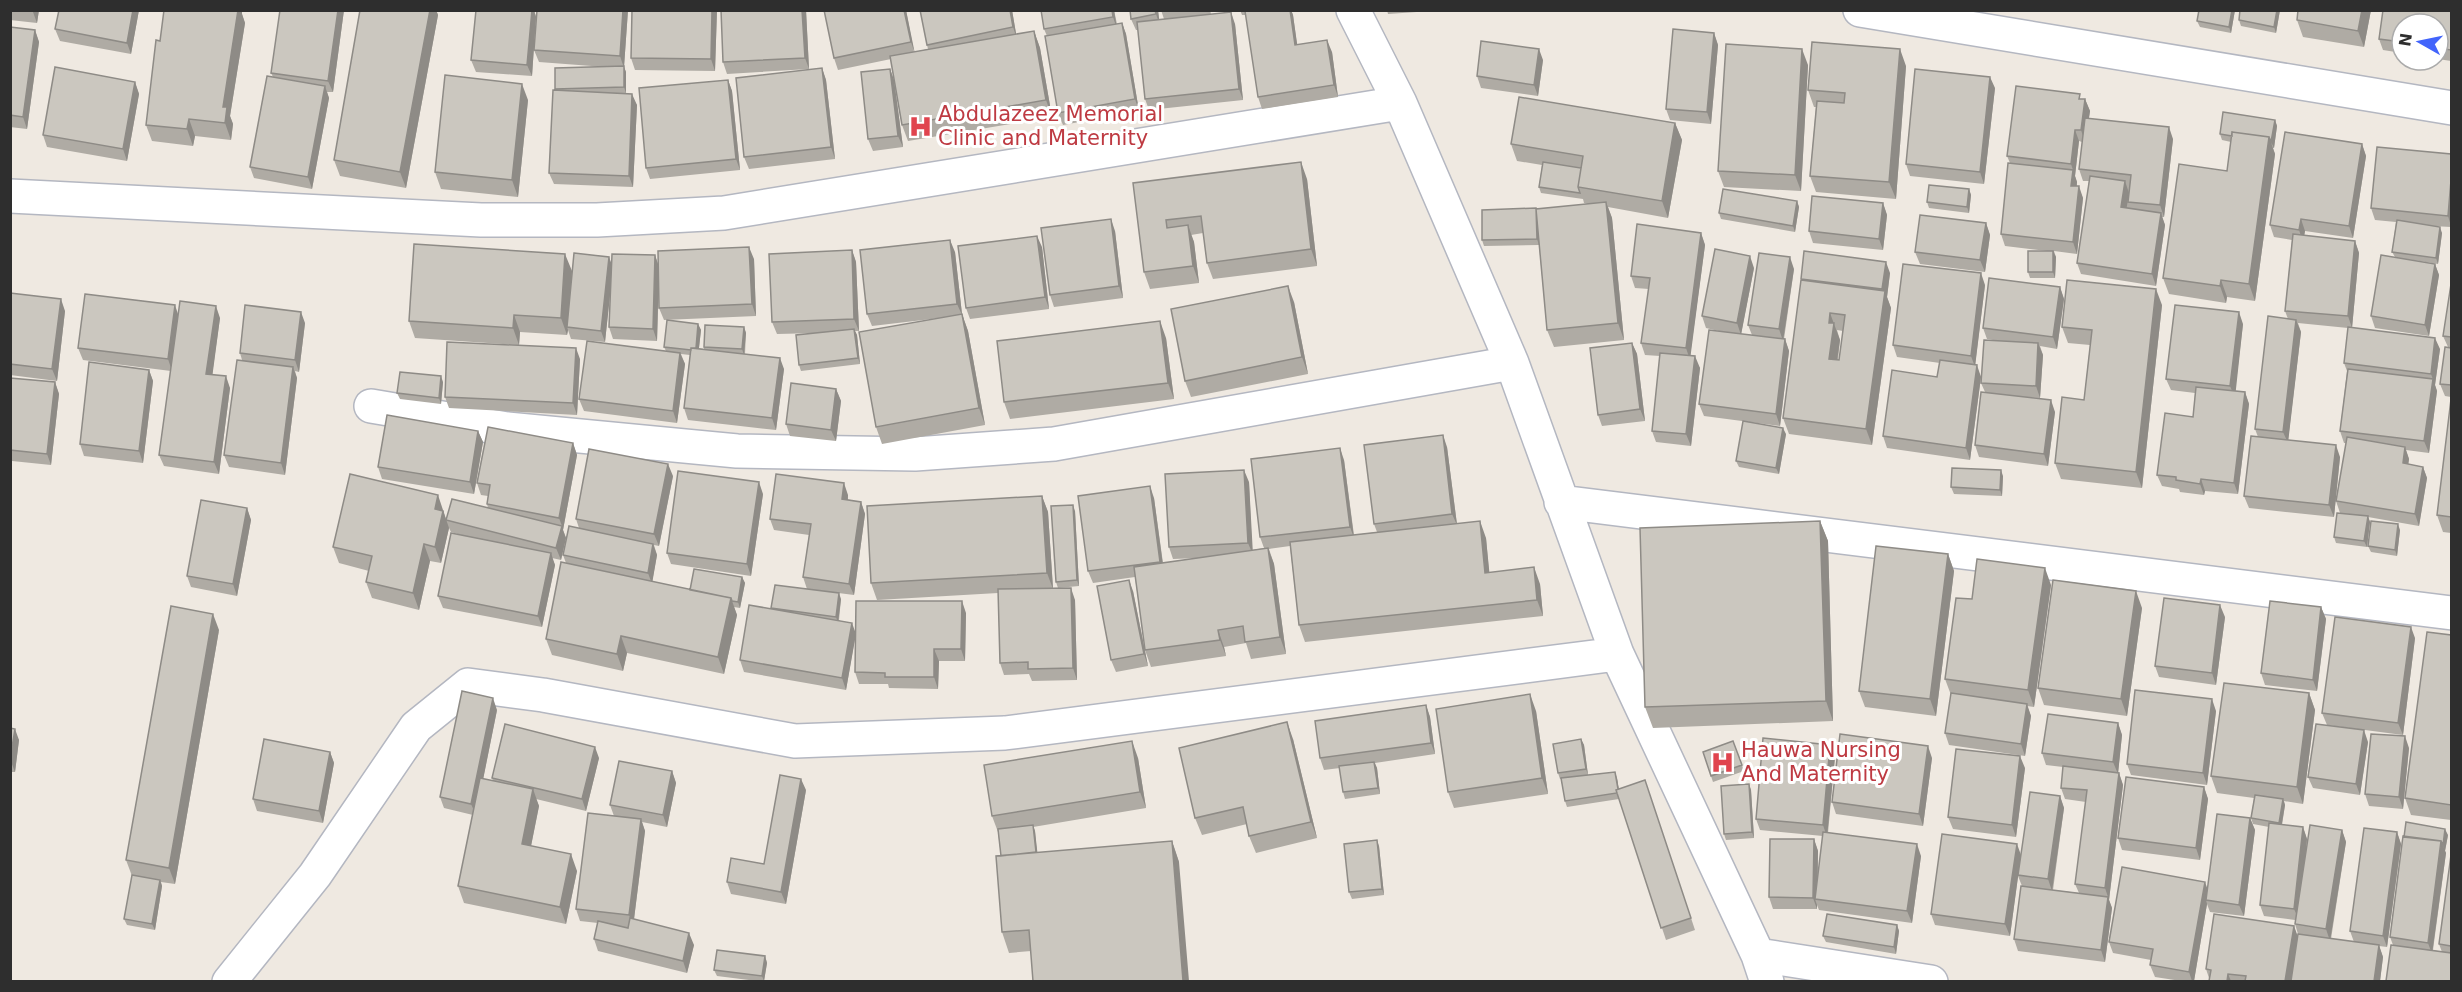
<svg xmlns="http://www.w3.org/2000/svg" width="2462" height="992" font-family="'DejaVu Sans',sans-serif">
  <rect width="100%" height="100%" fill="#efe9e1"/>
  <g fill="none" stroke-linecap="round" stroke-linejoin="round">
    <defs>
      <path id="minor" d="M1353,10l47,93 112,260 105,291 141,301 9,27
        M1860,10l592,98
        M10,196l471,24h116l127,-7 676,-110
        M371,406l136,23 230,22 178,3 139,-10 458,-81
        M1561,502l891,111
        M1758,955l173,27
        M229,982l86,-107 101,-148 52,-42 75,10 252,46 210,-8 612,-79"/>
    </defs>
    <use href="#minor" stroke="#b4b7c1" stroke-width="36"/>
    <use href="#minor" stroke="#fff" stroke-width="33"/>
  </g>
  <path fill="#afaba4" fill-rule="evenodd" d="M10,10h29l-2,13 -27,-3z
    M59,10h80l-8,44 -71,-13 -5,-12z
    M344,10l-11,82h-6l2,6 -17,91 -58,-11 -4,-11 23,-90 -2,-4z
    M360,10h76l2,5 -32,173 -66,-12 -6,-16z
    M476,10h58l2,7 -4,59 -56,-4 -5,-12z
    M628,10l-4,57 2,5v21l11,12 -4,82 -79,-3 -5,-11 7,-82 -1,-2 50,-22 -66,-5 -5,-12z
    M717,10l-2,61 -80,-1 -4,-12z
    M806,10l3,59 -82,5 -4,-12z
    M906,10l8,42 14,-3 -1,-4 85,-35 4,24 18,-3 6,17 12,69 -144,24 -6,-16 -11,-66 -53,11 -4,-12z
    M1041,10h73l3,14 5,-1 4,11 13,77 -76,14 -5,-12 -11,-77 -3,-7z
    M1158,10l1,10 5,-1 -3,-9h49l1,4 24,10 8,76 -94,10 -4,-11 -7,-69h-2l-5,-11z
    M1240,10h51l2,5 4,30 35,7 6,45 -76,12 -4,-12 -12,-82h-4z
    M1387,10l44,1 -43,3z
    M2235,10l-4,23 -31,-6 -3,-6z
    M2280,10l-4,23 -35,-7 -2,-6z
    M2298,10h73l-7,37 -61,-10 -6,-17z
    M2383,10h68v51l-13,-2v-35h-36v29l-19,-3 -4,-11z
    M242,14l3,9 -15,93 3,8 -2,16 -36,-4 -2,10 -41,-5 -6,-16 14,-84z
    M10,27l25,3 4,12 -12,87 -17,-2z
    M1714,33l4,12 -7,79 -41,-4 -4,-11z
    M1543,60l-5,36 -57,-8 -4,-12z
    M1808,65l-7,126 -77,-4 -6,-16z
    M1906,66l-10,133 -80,-7 -6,-16 6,-69h-2l-6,-17z
    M822,68l4,12 9,79 -86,10 -5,-12z
    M890,69l4,11 9,67 -30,4 -5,-12z
    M728,80l4,11 8,79 -90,9 -4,-11z
    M135,82l4,12 -12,67 -80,-14 -4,-12z
    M1995,88l-11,96 -74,-8 -4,-12z
    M2082,99h3l5,12 -1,7 84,21 -9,78h-2l3,8 -9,61 -75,-12 -4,-11 12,-82h-6l-4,-12 3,-27 -3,-1 -4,35 2,6v4l6,12 -6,56 -23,-3 2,6 -1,21h-25l-2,-6 19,-21 -42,-5 -4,-12 9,-71 -3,-7z
    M528,100l-10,97 -77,-8 -6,-17z
    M2275,120l2,6 -3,22h-1l2,6 -20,147 -28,-4 -1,6 -57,-9 -6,-16 64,-107 4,-29 -9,-2 -2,-6z
    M1675,123l7,17 -14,78 -60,-11 4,11 12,122 -70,7 -7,-17 -8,-85 -55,1 -2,-6 54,-31 52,-5 -4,-1 -1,-4 -42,-6 -2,-6 3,-22 -25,-4 -6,-17z
    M2362,144l4,12 -13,82 -48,-7 -1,5 51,5 4,12 -7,75 88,21 -5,36 2,6 -8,62 -23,-3 3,9 -1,5 15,3 4,11 -8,48 -51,-9 2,5 -3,25 -31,-4 -2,-6 6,-24 -4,-12 10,-58h-2l-4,-12 7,-60 -3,-8 4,-35 -50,-5 3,9 -13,108 52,17 -6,60 -85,-9 -5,-12 14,-59 -3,-8 33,-110 -3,-8 7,-71 -18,-3 -4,-12z
    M2451,154v73l-18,-1 9,7 -4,31 -31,-5 28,5 4,11 -10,61 -54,-8 -4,-12 24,-59 -3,-5 4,-30 -21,-2 -4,-12z
    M1307,179l10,87 -104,13 -6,-16 -4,-30 -12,2 3,7 5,41 -49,6 -6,-17 -11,-89z
    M1969,189l2,6 -2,18 -40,-5 -2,-6z
    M1797,201l2,6 -4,25 -74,-13 -2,-6z
    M1883,203l4,12 -4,35 -70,-7 -4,-12z
    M1986,223l4,12 -5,37 -65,-8 -5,-12z
    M1115,231l8,67 -69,9 -4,-12z
    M1701,233l4,12 -15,111 10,12 -9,78 -35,-4 -4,-11 8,-75 -15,-1 -4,-12 8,-54 -14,-1 -4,-12z
    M1042,247l7,62 -79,10 -4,-11z
    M852,250l4,12 3,69h-4l2,4 3,29 -59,7 -2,-6 19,-32 -41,1 -5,-12z
    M955,252l7,62 6,17 17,94 -103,19 -6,-17 64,-109 -68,8 -5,-12z
    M655,255l3,9 96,-5 2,57 -92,4 -5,-12v-25l-2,58 -44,-2 -4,-12 1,-34 -5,49 -34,-3 -3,-9 -1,5 -47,-3 -1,13 -104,-7 -6,-17 163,-50 -2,24 39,-38 2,7z
    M1754,268l-13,66 11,1 -4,-10 46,-56 -10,70h1l4,12 -9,75 -76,-10 -5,-12 24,-72 -17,-4 -4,-12z
    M1890,273l-3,24 4,11 -19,137 -83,-11 -6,-16 18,-138v-1zM1837,330l6,1 -4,29h-1l2,-20z
    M2451,284v64l-3,-1 -5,-11z
    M1985,285l-10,80 6,12 -11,83 -83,-12 -4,-12 54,-59 3,-14 -43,-6 -4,-12z
    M2060,287l4,12 -7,50 -17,-3 3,9 -3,43 -15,-1 30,15 -7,54 -69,-9 -4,-12 10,-53 -4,-9 18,-42 -12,-2 -4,-11z
    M10,293l55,18 -8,70 -47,-6z
    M1294,302l14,72 -117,23 -6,-16z
    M2162,305l-20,183 -81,-9 -6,-16 29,-63 6,-55 -22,-2 -6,-16z
    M178,315l42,3 -8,57 18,13 -11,86 -55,-8 -5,-11 12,-84 -88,-11 -5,-12z
    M305,323l-6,49 -4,-1 2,7 -12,97 -56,-8 -5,-12 18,-95 -2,-7z
    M698,324l3,6 -2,18 5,1v-2l40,-20 2,6 -1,21 39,15 -8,61 -88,-10 -4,-12 6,-53 -9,-1 4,10 -8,59 -93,-12 -5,-12 87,-48 -2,-4z
    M2243,324l-8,67 10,1 4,12 -11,90 -33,-3 -1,4 -24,-3 -1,-3 -17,-3 -5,-11 36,-58 2,-24 -24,-3 -5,-11z
    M1166,338l8,61 -164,20 -6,-17z
    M1632,343l5,11 8,67 -43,5 -4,-11z
    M2451,348v49l-6,-1 -5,-12z
    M580,359l-3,56 -128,-7 -4,-11z
    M149,370l4,11 -10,82 -59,-7 -4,-12z
    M10,378l45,4 4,12 -8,71 -39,-4 -2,16z
    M443,382l-2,22 -41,-5 -3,-6z
    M836,389l5,12 -5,40 -46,-5 -4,-12z
    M2451,399v134l-8,-1 -6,-17z
    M478,431l5,11 -9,52 -92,-15 -4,-12z
    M1786,434l-7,40 -40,-7 -3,-6z
    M573,443l4,12 -14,75 3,8 -5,22 -9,-2 3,7 -13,62 -99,-19 -5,-12 23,-61 -10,-3 -2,-4 -8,35 -11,-2 -11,49 -47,-12 -6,-16 3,-11 -30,-8 -6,-16 111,-36v2l2,7 42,-12 -1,-4 1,-8 -7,-1 -4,-12z
    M1447,447l10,77 29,14 3,34 51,12 3,32 -238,26 -6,-17 -9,-79 -21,3 5,15 12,90 -35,5 -5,-16 -22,4 2,9 -75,11 -6,-17 -10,-73 -42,6 -5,-12 66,-73 9,65 36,-5 -26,1 -4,-12 80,-65 3,68 12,-2 -4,-11 84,-77 10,75 23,-3 -3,-8z
    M673,476l-14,70 -5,-1 3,10 -5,27 38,8 52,-13 3,6 -5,25 -6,-1 3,8 -13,59 -97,-21 -4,18 -71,-16 -6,-16 20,-76 -3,-8 16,-27 -3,-9z
    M2003,476l-1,20 -48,-2 -3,-7z
    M763,494l-12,82 -80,-12 -4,-11z
    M848,495v5l13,2 4,12 -11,81 -47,-6 -4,-12 6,-42 -35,-5 -4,-11z
    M1042,496l6,16 5,76 22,12 2,80 -45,1 -3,-7 -25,1 -4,-12 -2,-70 -121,7 -6,-17z
    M247,508l4,12 -14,76 -46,-9 -4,-11z
    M1075,511l4,75 -21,2 -2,-6z
    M1820,521l8,20 5,180 -180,7 -8,-21z
    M2400,530l-3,26 -26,-4 -3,-6z
    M1948,554l6,17 -18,145 -71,-9 -6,-16z
    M2051,585l-17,122 -7,-1 4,10 -6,40 -76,-11 -4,-12 6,-38 -6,-16 27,-80z
    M1133,591l15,75 -32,6 -5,-12z
    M841,599l-2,21 16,13 111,-20 -1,48h-26l-1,28 -49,-1 -1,-4h-29l-4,-12v-34l-9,52 -102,-18 -4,-12 31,-51z
    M2321,607l5,12 -9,72 -52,-6 -4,-12z
    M2142,608l-15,108 -83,-11 -6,-17z
    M2225,617l-9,68 -57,-8 -4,-11z
    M219,630l-44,254 -14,-2 1,4 -7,44 -28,-5 -3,-6 8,-43 -6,-16z
    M2451,635v185l-40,-5 -6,-17z
    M2415,638l-12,97 -76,-10 -5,-12z
    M2309,693l6,17 -12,94 -19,-3 1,4 -3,20 21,2 4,12 -1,15 36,-24 4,12 -15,97 23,3 -4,-11 47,-99 4,12 -14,103 -8,-1 4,11 -3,24h-171v-3l-3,-9 88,-43 3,10 1,-2 -3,-10v-4l-31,-4 -4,-11 9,-78 -16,-3 -2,-6 3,-20 -37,-5 -6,-17z
    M1426,705l4,12 5,37 -60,9 2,5 3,26 -35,5 -2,-7 -3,-24 -16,2 -4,-12z
    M497,710l-14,69 10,2 -1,-3 107,-20 -13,53 -50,-12 3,7 -8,40 46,25 -11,53 -102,-21 -6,-17 15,-71 -29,-7 -4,-11z
    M1536,711l12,83 -94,14 -6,-16z
    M2216,711l-9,74 -76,-10 -4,-11z
    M2118,723l4,12 -4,38h1l4,12 -14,115 3,8 -7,54 -87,-11 -4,-12 8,-53 -4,-10 -8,60 -75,-11 -4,-11 90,-59 39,-59 4,12 -11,82 26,3 -4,-9 11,-82 -21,-3 -4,-11 2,-21 -17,-2 -4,-12z
    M10,728l9,12 -4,32h-5z
    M1293,739l24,99 -61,15 -7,-17 -2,-12 -45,11 -7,-17z
    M1581,739l3,6 4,30 29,3 2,11 30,3 46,138 -29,10 -47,-141 -52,8 -2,-6 -4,-22h-1l-2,-6z
    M1733,741l11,30 -31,11 -10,-30z
    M2368,742l-8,53 -47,-7 -5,-11z
    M1830,745l5,12 -7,76 93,23 -9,67 -93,-13 -2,-5v4h-44l-4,-12 45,-58 4,12v25l5,-40 -63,-6 -4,-11z
    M2409,748l-6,61 -34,-3 -4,-12z
    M330,752l4,11 -11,60 -66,-12 -4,-12z
    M1138,758l8,50 -113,19 2,4 2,22 135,-12 7,21 -148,89 -22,2 -7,-21 -1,-76 -3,-24 -6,-16z
    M1932,758l-9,68 -87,-12 -4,-12z
    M2025,768l-9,69 -63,-8 -5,-12z
    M672,771l4,12 -9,44 -25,-5 3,9 -11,88 60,26 -7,28 -89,-22 -4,-12 4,-16 -18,-2 -4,-12 38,-93 -4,-11z
    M1749,784l2,6 3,48 -28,2 -2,-6z
    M2204,787l4,12 -8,61 -78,-10 -4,-12z
    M806,790l-20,114 -55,-10 -4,-12 37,-18z
    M2250,818l5,12 -11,86 -34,-4 -3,-8 -13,77h-13l-26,-4 -5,-12 1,-5 -38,-7 -4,-11 98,-53z
    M2448,835l-3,16 1,2 -13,97 9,2 -3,-8 12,-88 -1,-4 1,-9v138l-58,-36 -3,-8z
    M1379,846l5,49 -32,4 -3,-7z
    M1897,925l2,6 -3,23 -70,-12 -3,-6z
    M765,956l2,7 -3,18h-7l-40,-5 -3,-6z"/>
  <path fill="#8e8b86" d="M33,10h6l-2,13 -4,-11z
    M133,10h6l-8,44 -4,-11z
    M237,10h5v4l3,9 -15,93 3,8 -2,16 -6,-17 -2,-16z
    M338,10h6l-11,82 -5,-11z
    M430,10h6l2,5 -32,173 -6,-16z
    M532,10h2l2,7 -4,59 -5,-11z
    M623,10h5l-4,57 2,5v21l-2,-6v-19l-4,-12z
    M712,10h5l-2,61 -4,-12z
    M802,10h4l3,59 -4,-11z
    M904,10h2l9,44 -4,-12z
    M1010,10h2l5,29 -4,-12z
    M1112,10h2l3,19 -4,-12z
    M1155,10h3l2,16 -4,-12z
    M1290,10h1l2,5 6,42 -4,-12z
    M2232,10h3l-4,23 -2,-6z
    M2277,10h3l-4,23 -2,-6z
    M2362,10h9l-7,37 -6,-16z
    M1231,12l4,12 8,76 -4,-11z
    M1122,23l4,11 13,77 -4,-12z
    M35,30l4,12 -12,87 -4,-12z
    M1034,31l6,17 12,69 -6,-17z
    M1714,33l4,12 -7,79 -4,-12z
    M1327,40l5,12 6,45 -4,-12z
    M1539,49l4,11 -5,36 -4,-11z
    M1802,49l6,16 -7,126 -6,-16z
    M1900,49l6,17 -10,133 -7,-17z
    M822,68l4,12 9,79 -4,-12z
    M890,69l4,11 9,67 -5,-11z
    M1990,77l5,11 -11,96 -4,-12z
    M728,80l4,11 8,79 -4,-11z
    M135,82l4,12 -12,67 -4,-12z
    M522,84l6,16 -10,97 -6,-17z
    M325,86l4,12 -17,91 -4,-12z
    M632,94l5,11 -4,82 -4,-11z
    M2085,99l5,12 -5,31 -4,-12z
    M189,119l6,17 -2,10 -6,-17z
    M2275,120l2,6 -3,22 -3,-6z
    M1675,123l7,17 -14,78 -6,-17z
    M2169,127l4,12 -9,78 -4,-12z
    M2075,130l4,11 -4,35 -4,-12z
    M2269,137l6,17 -20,147 -6,-17z
    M2362,144l4,12 -13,82 -4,-12z
    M1301,162l6,17 10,87 -6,-17z
    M2073,170l4,12 -2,16 -4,-12z
    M2451,180v46l-3,-10z
    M2125,181l4,12 -4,25 -4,-11z
    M2079,186l4,12 -6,56 -4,-12z
    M1969,189l2,6 -2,18 -2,-6z
    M1797,201l2,6 -4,25 -2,-6z
    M1606,202l6,16 12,122 -6,-17z
    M1883,203l4,12 -4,35 -4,-11z
    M1536,208l3,37 -2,-6z
    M2161,213l4,12 -9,61 -4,-12z
    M1111,219l4,12 8,67 -4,-12z
    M2301,219l4,12 -2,11 -4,-12z
    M1986,223l4,12 -5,37 -5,-12z
    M1188,225l6,17 5,41 -6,-17z
    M2440,227l2,6 -4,31 -2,-6z
    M1701,233l4,12 -15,115 -4,-12z
    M1037,236l5,11 7,62 -4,-12z
    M950,240l5,12 7,62 6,17 17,94 -6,-17 -17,-93 -5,-11z
    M2355,241l4,12 -7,75 -4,-12z
    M749,247l5,12 2,57 -4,-12z
    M852,250l4,12 3,69 -5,-12z
    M2053,251l3,6 -1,21 -2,-6z
    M565,254l7,17 -4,56h-1l1,3 -1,5 -6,-17z
    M655,255l4,12 -2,74 -4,-12z
    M1750,256l4,12 -13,67 -4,-12z
    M609,257l4,11 -8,74 -4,-11z
    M1790,257l4,12 -11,72 -4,-12z
    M1886,262l4,11 -3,24 4,11 -19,137 -6,-16 18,-134 -2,-6z
    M2435,264l4,11 -10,61 -4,-11z
    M1981,273l4,12 -10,82 -4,-11z
    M2221,280l6,17 -1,6 -6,-17z
    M1288,286l6,16 14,72 -6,-17z
    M2060,287l4,12 -7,50 -4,-12z
    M2156,289l6,16 -20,183 -6,-16z
    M61,299l4,12 -8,70 -5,-12z
    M175,305l4,12 -7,54 -4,-12z
    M216,306l4,12 -9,68 -5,-12z
    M301,312l4,11 -6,49 -4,-12z
    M2239,312l4,12 -8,74 -5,-12z
    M1830,313l10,27 -5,35 -6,-16v-36z
    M514,315l6,17 -1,13 -6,-17z
    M2296,320l5,12 -13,111 -5,-11z
    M1160,321l6,17 8,61 -6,-16z
    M698,324l3,6 -3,26 -3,-6z
    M744,327l2,6 -2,22 -2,-6z
    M854,329l3,6 3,29 -2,-6z
    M2435,338l5,11 -5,36 -4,-11z
    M1785,339l4,12 -9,75 -4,-12z
    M1632,343l5,11 8,67 -5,-12z
    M2038,343l5,12 -3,43 -4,-12z
    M576,348l4,11 -3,56 -4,-12z
    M680,353l5,11 -8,59 -4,-12z
    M1695,356l5,12 -9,78 -5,-12z
    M780,358l4,11 -8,61 -4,-12z
    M1977,365l4,12 -11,83 -4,-12z
    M293,367l4,11 -12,97 -4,-12z
    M149,370l4,11 -10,82 -4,-12z
    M226,376l4,12 -11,86 -5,-12z
    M441,376l2,6 -2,22 -2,-6z
    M2433,379l4,12 -8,62 -5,-12z
    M55,382l4,12 -8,71 -4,-11z
    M836,389l5,12 -5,40 -5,-11z
    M2245,392l4,12 -11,90 -4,-11z
    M2051,400l4,12 -7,54 -4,-12z
    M1783,428l3,6 -7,40 -3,-6z
    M478,431l5,11 -9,52 -4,-12z
    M1443,435l4,12 10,78 -5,-11z
    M573,443l4,12 -14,75 3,8 -5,22 -5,-12 6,-22 -3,-8z
    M2336,445l4,12 -6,60 -5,-12z
    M2405,447l4,12 -2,15 -4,-11z
    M1340,448l4,12 10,78 -4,-11z
    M10,456l2,5 -1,16h-1z
    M668,464l5,12 -14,70 -5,-12z
    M2423,467l4,11 -8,48 -4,-12z
    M1244,470l5,12 4,73 -5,-12z
    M2001,470l2,6 -1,20 -2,-6z
    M2201,479l4,12 -1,4 -4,-11z
    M759,482l4,12 -12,82 -4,-12z
    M844,483l4,12 -1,16 -5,-12z
    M1150,486l4,12 10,75 -4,-11z
    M438,495l11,33 -8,35 -6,-16v-38z
    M1042,496l6,16 5,77 -6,-16z
    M861,502l4,12 -11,81 -5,-11z
    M1073,505l2,6 4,75 -2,-6z
    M247,508l4,12 -14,76 -4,-12z
    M2368,516l2,6 -3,25 -3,-6z
    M1480,521l6,17 5,51 -6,-16z
    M1820,521l8,20 5,180 -7,-20z
    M2398,524l2,6 -3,26 -2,-6z
    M424,544l6,17 -11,49 -6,-17z
    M653,544l4,11 -5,29 -4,-11z
    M1268,548l6,16 12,90 -6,-17z
    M551,553l4,12 -13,62 -4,-11z
    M1948,554l6,17 -18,145 -6,-17z
    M1534,567l6,17 3,32 -6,-16z
    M2045,568l6,17 -17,122 -6,-17z
    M742,577l3,6 -5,25 -2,-6z
    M1129,580l4,11 15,75 -4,-12z
    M1071,588l4,12 2,80 -4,-12z
    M2136,591l6,17 -15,108 -6,-17z
    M839,593l2,6 -3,24 -2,-6z
    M731,598l6,17 -13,59 -6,-17z
    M962,601l4,12 -1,48 -4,-12z
    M2220,605l5,12 -9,68 -4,-12z
    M2321,607l5,12 -9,72 -4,-11z
    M213,614l6,16 -44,254 -6,-16z
    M852,623l4,11 -10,56 -4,-12z
    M2411,627l4,11 -12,97 -5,-12z
    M1218,630l6,17 2,9 -6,-16z
    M621,636l6,17 -4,18 -6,-17z
    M934,649l5,12 -1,28 -4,-12z
    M2309,693l6,17 -12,94 -6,-17z
    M1530,694l6,17 12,83 -6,-16z
    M493,698l4,12 -21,105 -5,-11z
    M2212,699l4,12 -9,74 -4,-12z
    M2027,704l4,12 -6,40 -4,-12z
    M1426,705l4,12 5,37 -4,-11z
    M1287,722l6,17 24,99 -6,-16z
    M2118,723l4,12 -4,39 -5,-12z
    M15,729l4,11 -4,32 -5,-13z
    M2364,730l4,12 -8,53 -4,-11z
    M2405,736l4,12 -6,61 -4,-12z
    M1581,739l3,6 4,30 -2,-6z
    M1132,741l6,17 8,50 -6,-16z
    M1830,745l5,12 -8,80 -4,-12z
    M1928,746l4,12 -9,68 -4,-12z
    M595,747l4,11 -13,53 -4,-12z
    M330,752l4,11 -11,60 -4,-12z
    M2020,756l5,12 -9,69 -4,-12z
    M1374,762l3,6 3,26 -2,-6z
    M672,771l4,12 -9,44 -4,-12z
    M1615,772l2,6 3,21 -2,-6z
    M2119,773l4,12 -14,115 -4,-12z
    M801,779l5,11 -20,114 -5,-12z
    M1749,784l2,6 3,48 -2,-6z
    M2204,787l4,12 -8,61 -4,-12z
    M533,789l6,17 -11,55 -6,-17z
    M2060,796l4,12 -12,83 -4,-12z
    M2283,799l2,6 -4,24 -2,-6z
    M2250,818l5,12 -11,86 -5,-11z
    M641,819l4,12 -12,96 -4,-12z
    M1033,825l2,6 3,27 -2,-6z
    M2303,827l4,12 -8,81 -5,-11z
    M2445,829l3,6 -3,16 -2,-6z
    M2342,830l4,12 -16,99 -4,-12z
    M2397,832l4,12 -14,103 -4,-11z
    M1814,839l4,12 -1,48h-2l2,6v4l-4,-11z
    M1377,840l2,6 5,49 -2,-6z
    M1172,841l7,21 10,119h-6z
    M2441,841l5,12 -14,101 -4,-11z
    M1917,844l4,12 -9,67 -5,-12z
    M2017,844l4,11 -11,81 -5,-12z
    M571,854l6,17 -11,53 -6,-17z
    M160,880l2,6 -7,44 -3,-6z
    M2205,882l4,11 -3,7 1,4 -13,77h-2l-3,-9z
    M2108,897l4,11 -7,54 -4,-12z
    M1897,925l2,6 -3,23 -2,-7z
    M2294,926l4,11 -7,44h-6z
    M689,933l5,12 -7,28 -4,-12z
    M2379,945l4,12 -3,24h-6z
    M765,956l2,7 -3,18 -2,-5z
    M2228,974l3,7h-4z"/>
  <path fill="#cbc7bf" stroke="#8e8b86" stroke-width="1.5" fill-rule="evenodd" d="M59,10h74l-6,33 -72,-14z
    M164,10h74l-15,97h4l-2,16 -36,-4 -2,10 -41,-4 10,-85 4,1z
    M280,10h58l-10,71 -57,-8z
    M360,10h70l-30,162 -66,-12z
    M476,10h56l-5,55 -56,-5z
    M537,10h86l-3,46 -86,-6z
    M632,10h80l-1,49 -80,-1z
    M721,10h81l3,48 -82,4z
    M824,10h80l7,32 -77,16z
    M920,10h90l3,17 -86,18z
    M1041,10h71l1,7 -69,12z
    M1130,10h25l1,4 -25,5z
    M1248,10h42l5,35 32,-5 7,45 -76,12 -13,-86z
    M2199,10h33l-3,17 -32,-6z
    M2240,10h37l-3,17 -35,-7z
    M2298,10h64l-4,21 -61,-11z
    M2383,10h68v40l-13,-2v-24h-36v18l-23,-3z
    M1231,12l8,77 -94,10 -8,-77z
    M1122,23l13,76 -77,14 -13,-77z
    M10,27l25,3 -12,87 -13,-2z
    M1673,29l41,4 -7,79 -41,-3z
    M1034,31l12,69 -144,25 -12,-69z
    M1481,41l58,8 -5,36 -57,-9z
    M1812,42l88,7 -11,133 -79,-6 7,-75 27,2 1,-10 -37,-3z
    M1726,44l76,5 -7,126 -77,-4z
    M624,66v21l-69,2v-21z
    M55,67l80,15 -12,67 -80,-14z
    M822,68l9,79 -87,10 -8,-79z
    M890,69l8,67 -30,3 -7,-67z
    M1915,69l75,8 -10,95 -74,-8z
    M445,75l77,9 -10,96 -77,-8z
    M267,76l58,10 -17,91 -58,-10z
    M728,80l8,79 -90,9 -7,-80z
    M2016,86l64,8 -1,5h6l-4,31h-6l-4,34 -64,-8z
    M553,90l79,4 -3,82 -80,-3z
    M1519,97l156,26 -13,78 -84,-14 5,-31 -72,-12z
    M2223,112l52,8 -4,22 -2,-5 -37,-5v4l-12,-2z
    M2085,118l84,9 -9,78 -32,-3 3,-27 -52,-6z
    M2232,132l37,5 -20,147 -28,-4 -1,6 -57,-8 16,-114 48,7z
    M2285,132l77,12 -13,82 -48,-7 -2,11 -29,-5z
    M2377,147l74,7v26l-3,36 -77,-8z
    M1301,162l10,87 -104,14 -6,-47 -35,4 1,8 21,-3 5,41 -49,6 -11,-89z
    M1543,162l38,6 -3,19 2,6 -41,-6z
    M2008,163l65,7 -2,16h8l-6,56 -72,-8z
    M2090,176l35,5 -4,26 40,6 -9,61 -75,-11z
    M1929,185l40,4 -2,18 -40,-5z
    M1723,189l74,12 -4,25 -74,-13z
    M1812,196l71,7 -4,36 -70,-8z
    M1606,202l12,121 -71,7 -11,-121z
    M1536,208l1,31 -55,1v-30z
    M1920,215l66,8 -6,37 -65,-8z
    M1111,219l8,67 -69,9 -9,-67z
    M2397,220l43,7 -4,31 -44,-6z
    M1637,224l64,9 -15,115 -45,-5 9,-65 -19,-2z
    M2293,234l62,7 -7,75 -63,-5z
    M1037,236l8,61 -79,11 -8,-62z
    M950,240l7,64 -90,10 -7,-64z
    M414,244l151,10 -4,64 -47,-3 -1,13 -104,-7z
    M749,247l3,57 -93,4 -1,-57z
    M1715,249l35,7 -13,67 -35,-7z
    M852,250l2,69 -82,3 -3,-68z
    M1804,251l82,11 -4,27 -81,-10z
    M2028,251h25v21h-25z
    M574,253l35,4 -8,74 -34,-4z
    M1759,253l31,4 -11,72 -31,-4z
    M612,254l43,1 -2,74 -44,-2z
    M2381,255l54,9 -10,61 -54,-9z
    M1903,264l78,9 -10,83 -78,-11z
    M1989,278l71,9 -7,50 -70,-9z
    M1801,280l84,11 -19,138 -83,-11zM1830,313l15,2 -6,45 -10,-1 5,-36h-5z
    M2067,280l89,9 -20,183 -81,-9 7,-66 22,3 8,-70 -30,-3z
    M2451,284v53l-8,-1z
    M1288,286l14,71 -117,24 -14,-72z
    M10,293l51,6 -9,70 -42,-5z
    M85,294l90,11 -7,54 -90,-11z
    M180,301l36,5 -10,68 20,2 -12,86 -55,-7z
    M245,305l56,7 -6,48 -55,-7z
    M2175,305l64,7 -9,74 -64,-7z
    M962,314l17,94 -103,19 -17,-95z
    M2268,316l28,4 -13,112 -28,-3z
    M667,320l31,4 -2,24h-5v2l-27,-3z
    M1160,321l8,62 -164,19 -7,-61z
    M705,325l39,2 -2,22 -38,-2z
    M2348,327l87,11 -4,36 -87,-11z
    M854,329l4,29 -59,7 -3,-30z
    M1709,330l76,9 -9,75 -77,-10z
    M1984,340l54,3 -2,43 -55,-3z
    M587,341l93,12 -7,58 -94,-12z
    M447,342l129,6 -3,55 -128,-6z
    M1632,343l8,66 -42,6 -8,-67z
    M2445,347l6,1v37l-11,-1z
    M691,348l89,10 -8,60 -88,-10z
    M1660,353l35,3 -9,78 -34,-3z
    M237,360l56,7 -12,96 -57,-8z
    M1940,360l37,5 -11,83 -83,-12 9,-66 45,7z
    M89,362l60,8 -10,81 -59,-7z
    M2348,369l85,10 -9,62 -84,-10z
    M400,372l41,4 -2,22 -42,-5z
    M10,378l45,4 -8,72 -37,-4z
    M791,383l45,6 -5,41 -45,-6z
    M2196,387l49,5 -11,91 -33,-4 -1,5 -24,-4v-3l-19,-2 8,-62 28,4z
    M1981,392l70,8 -7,54 -69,-9z
    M2451,399v118l-14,-2z
    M387,415l91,16 -8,51 -92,-15z
    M1743,421l40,7 -7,40 -40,-7z
    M488,427l85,16 -14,75 -72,-14 3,-19 -13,-2z
    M1443,435l9,79 -78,10 -10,-79z
    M2251,436l85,9 -7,60 -85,-9z
    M2347,437l58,10 -2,16 20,4 -8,47 -79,-13z
    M1340,448l10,79 -90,10 -9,-78z
    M589,449l79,15 -14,70 -78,-15z
    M1952,468l49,2 -1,20 -49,-3z
    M1244,470l4,73 -79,4 -4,-73z
    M678,471l81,11 -12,82 -80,-11z
    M350,474l88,21 -3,14 8,2 -8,36 -11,-3 -11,49 -47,-11 6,-26 -39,-9z
    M776,474l68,9 -2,16 19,3 -12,82 -46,-7 8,-53 -41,-5z
    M1150,486l10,76 -72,9 -10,-75z
    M1042,496l5,77 -176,10 -4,-77z
    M452,499l110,27 -6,22 -110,-28z
    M201,500l46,8 -14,76 -46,-8z
    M1073,505l4,75 -21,2 -5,-76z
    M2337,513l31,3 -4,25 -30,-4z
    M1480,521l5,52 49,-6 3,33 -238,25 -9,-83z
    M1820,521l6,180 -181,6 -5,-179z
    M2371,521l27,3 -3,26 -27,-4z
    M569,526l84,18 -5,29 -85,-18z
    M451,533l100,20 -13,63 -100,-20z
    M1876,546l72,8 -18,145 -71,-8z
    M1268,548l12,89 -35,5 -2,-16 -25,4 2,10 -75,10 -11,-83z
    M1977,559l68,9 -17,122 -83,-11 11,-81 16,1z
    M561,562l170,36 -13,59 -97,-21 -4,18 -71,-15z
    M694,569l48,8 -4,25 -6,-1 -1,-3 -41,-8z
    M1129,580l15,74 -33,6 -14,-74z
    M2053,580l83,11 -15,108 -83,-11z
    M775,585l64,8 -3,24 -65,-9z
    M1071,588l2,80 -45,1v-7l-28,1 -2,-74z
    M2164,598l56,7 -8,68 -57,-7z
    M856,601h106l-1,48h-27v28h-49v-4l-30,-1z
    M2270,601l51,6 -8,73 -52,-7z
    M749,605l103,18 -10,55 -102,-18z
    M171,606l42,8 -44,254 -43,-8z
    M2335,617l76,10 -13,96 -76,-10z
    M2427,632l24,3v170l-46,-7z
    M2224,683l85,10 -12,94 -86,-11z
    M2135,690l77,9 -9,74 -76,-9z
    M462,691l31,7 -22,106 -31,-7z
    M1951,693l76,11 -6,40 -76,-11z
    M1530,694l12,84 -94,14 -12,-83z
    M1426,705l5,38 -111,15 -5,-37z
    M2048,714l70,9 -5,39 -71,-9z
    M1287,722l24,100 -62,14 -6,-29 -48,11 -16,-70z
    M505,724l90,23 -13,52 -90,-21z
    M2316,724l48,6 -8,54 -48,-7z
    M10,728l5,1 -5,30z
    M1840,734l88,12 -9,68 -87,-12z
    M2371,734l34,2 -6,61 -34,-3z
    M1763,738l67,7 -7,80 -67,-6z
    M264,739l66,13 -11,59 -66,-12z
    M1581,739l5,30 -28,4 -5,-29z
    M1132,741l8,51 -148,24 -8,-51z
    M1733,741l9,24 -31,11 -8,-24z
    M1956,749l64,7 -8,69 -64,-8z
    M619,761l53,10 -9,44 -53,-10z
    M1374,762l4,26 -35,4 -4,-26z
    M2063,766l56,7 -14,115 -30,-4 12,-94 -26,-2z
    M1615,772l3,17 -2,1 1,3 -52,8 -4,-23z
    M780,775l21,4 -20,113 -54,-10 4,-24 33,6z
    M2126,777l78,10 -8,61 -78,-10z
    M480,778l53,11 -11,55 49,10 -11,53 -102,-21z
    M1645,780l46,138 -30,10 -45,-138z
    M1749,784l3,48 -28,2 -3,-48z
    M2030,792l30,4 -12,83 -30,-4z
    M2255,795l28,4 -4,24 -28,-5z
    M588,813l53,6 -12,96 -53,-6z
    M2217,814l33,4 -11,87 -33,-5z
    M2406,822l39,7 -2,16 -2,-4 -37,-4z
    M2269,823l34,4 -9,82 -34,-4z
    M1033,825l3,27 -35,4 -3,-27z
    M2310,825l32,5 -16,99 -31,-5z
    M2364,828l33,4 -14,104 -33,-5z
    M1823,832l94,12 -10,67 -92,-12z
    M1942,834l75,10 -12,80 -74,-10z
    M2403,836l38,5 -13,102 -38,-6z
    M1770,839h44l-1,59 -44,-1z
    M1377,840l5,49 -33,3 -5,-48z
    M1172,841l11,140h-150l-4,-51 -27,2 -6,-76z
    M2451,855v91l-12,-2z
    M2122,867l83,15 -16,90 -39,-7 3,-16 -44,-7z
    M132,875l28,5 -8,44 -28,-5z
    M2021,886l87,11 -7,53 -87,-11z
    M1827,914l70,11 -3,22 -71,-11z
    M2214,914l80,12 -9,55h-40l1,-5 -18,-2 -1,7h-18l2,-11 -5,-1z
    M630,918l59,15 -6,28 -89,-22 4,-18 30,7z
    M2298,934l81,11 -5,36h-83z
    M2391,945l60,8v28h-65z
    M717,950l48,6 -3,20 -48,-6z"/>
  <defs>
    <symbol id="hospital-bare" viewBox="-9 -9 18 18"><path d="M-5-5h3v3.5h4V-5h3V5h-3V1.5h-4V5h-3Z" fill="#e0444e" stroke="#fff" stroke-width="2.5" paint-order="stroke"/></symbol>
  </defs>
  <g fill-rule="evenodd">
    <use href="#hospital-bare" x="904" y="110" width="33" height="33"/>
    <use href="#hospital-bare" x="1706" y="746" width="33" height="33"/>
  </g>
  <g text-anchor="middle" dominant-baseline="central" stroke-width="6" stroke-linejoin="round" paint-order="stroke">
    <g font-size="21" fill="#be3a42" stroke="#fff" text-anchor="start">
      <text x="938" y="114">Abdulazeez Memorial<tspan x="938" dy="24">Clinic and Maternity</tspan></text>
      <text x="1741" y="750">Hauwa Nursing<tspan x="1741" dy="24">And Maternity</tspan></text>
    </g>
  </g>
  <rect width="2462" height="992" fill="none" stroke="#2e2e2e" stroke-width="24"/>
  <g transform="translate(2420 42) rotate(279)"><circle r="28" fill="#ffffff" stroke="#ababab" stroke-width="1.5"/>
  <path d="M0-4.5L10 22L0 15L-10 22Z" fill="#4264fb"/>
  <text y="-9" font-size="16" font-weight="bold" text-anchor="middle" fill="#2e2e2e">N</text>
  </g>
</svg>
